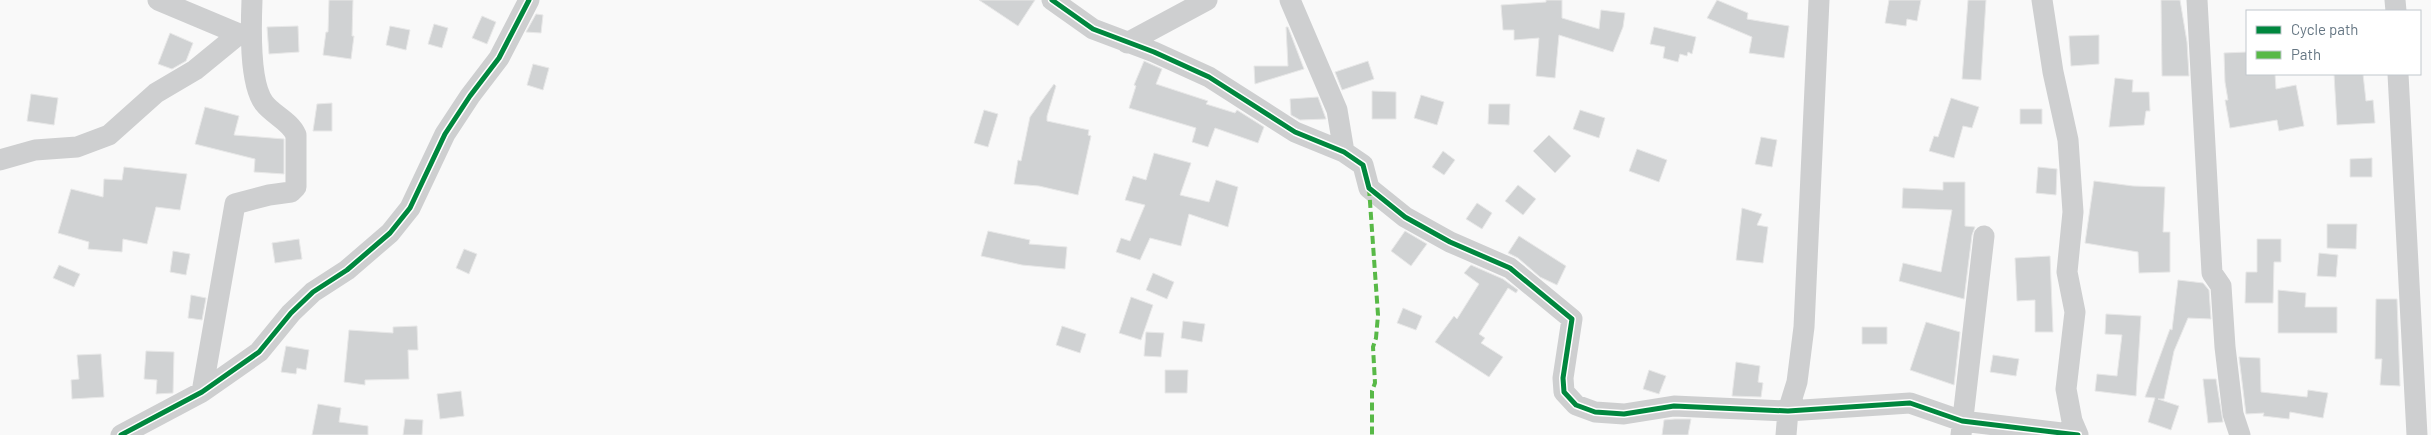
<svg xmlns="http://www.w3.org/2000/svg" width="2431" height="435" font-family="Barlow,sans-serif">
  <rect width="100%" height="100%" fill="#f9f9f9"/>
  <path fill="#d0d2d3" stroke="#e8e8e8" d="M329,0h24l-1,36h2l-3,23 -28,-4 3,-23h2z
    M979,0h56l-17,26z
    M1546,0h16v18l37,11 2,-19 24,3 -2,14 -10,25 -54,-17 -4,43 -19,-2 3,-38 -25,2v-10h-11l-2,-25 45,-3z
    M1717,0l31,13 -1,6 42,7 -5,32 -35,-5 3,-16 -45,-19z
    M1889,0h32l-4,21 -10,-2 -1,7 -21,-3z
    M1968,0h18l-5,80 -19,-1z
    M2161,0h19l7,42 2,34h-27z
    M536,14l7,1 -2,18 -15,-1z
    M482,16l14,6 -9,22 -15,-6z
    M434,24l14,4 -6,20 -14,-4z
    M298,26l1,26 -30,2 -2,-27z
    M390,26l20,4 -4,20 -20,-5z
    M1286,27h2l16,42 -49,15 -1,-18h34z
    M1654,27l42,10 -4,17 -4,-2 -1,4 -7,-2 -2,8 -15,-4 2,-11 -15,-3z
    M170,33l23,10 -7,18 -14,8 -14,-5z
    M2099,35v29l-28,2 -2,-30z
    M2247,52v22h28l1,15 20,-4 8,41 -25,5 -2,-11 -47,8 -5,-28h3l-3,-18 -1,-29z
    M1144,61l18,8 -6,15 52,17 -2,3 29,9 2,-3 27,17 -6,16 -43,-15 -7,19 -16,-5 4,-14 -67,-20 7,-22 -2,-1z
    M1368,61l6,18 -32,11 -7,-18z
    M533,64l16,4 -6,22 -16,-5z
    M2334,74h29l3,27 7,-1 2,23 -38,2z
    M2115,78l18,2 -1,12h17l1,19h-4l-2,14 -35,2z
    M1054,84l2,2 -9,30v5l42,9 -1,5 3,1 -13,59 -39,-9 -25,-2 4,-24 3,1 9,-44z
    M1372,91l24,1v27h-24z
    M31,94l27,4 -4,27 -27,-4z
    M1421,95l23,7 -7,23 -23,-7z
    M1318,97l8,22 -26,1 -9,-5 -1,-16z
    M1951,98l28,9 -7,21 -9,-2 -9,32 -25,-7 5,-15 4,1z
    M332,103v28h-19l4,-27z
    M1489,104h21l-1,21 -21,-1z
    M205,107l34,9 -5,19 50,4v35l-30,-2 1,-13 -60,-15z
    M2020,109h22v15h-22z
    M984,110l14,4 -10,33 -14,-4z
    M1580,110l25,8 -6,20 -26,-9z
    M1549,135l22,21 -16,17 -22,-22z
    M1761,137l16,3 -5,27 -17,-3z
    M1637,149l30,11 -8,22 -30,-11z
    M1443,151l12,9 -11,15 -12,-8z
    M1154,153l37,10 -11,32 29,7 7,-22 22,7 -10,40 -39,-13 -8,32 -31,-8 -10,22 -24,-8 5,-14 9,3 15,-36 -20,-5 8,-24 13,4z
    M2372,158v19h-22v-18z
    M124,167l63,7 -7,36 -24,-3 -9,37 -24,-5 -1,13 -34,-3 1,-7 -31,-9 13,-44 32,8 1,-18 18,1z
    M2038,167l19,2 -1,26 -20,-2z
    M2094,181l39,5 32,1 -2,45h7v40l-31,1 -1,-21 -53,-9z
    M1943,182h22v44l10,1 -3,8 -8,64 -65,-18 4,-18 38,9 11,-62 -50,-2 1,-20 40,2z
    M1518,185l18,14 -13,16 -18,-14z
    M1477,203l15,10 -10,16 -16,-10z
    M1742,208l20,6 -5,11 11,2 -5,36 -27,-3z
    M2327,224h30l-1,25 -29,-1z
    M988,231l42,9 -1,4 38,3 -2,22 -43,-4 -41,-9z
    M1405,231l22,13 -16,22 -20,-15z
    M1519,236l47,30 -9,19 -17,-8 -22,-19 -10,-5z
    M299,239l3,20 -27,4 -3,-20z
    M2257,239h24v23h-7l-1,41h-28l1,-31h11z
    M464,249l13,5 -8,20 -13,-6z
    M173,251l17,3 -4,21 -16,-3z
    M2319,253l19,2 -2,22 -19,-1z
    M2050,256l3,76h-18v-32l-18,1 -2,-43z
    M59,265l21,9 -6,13 -21,-9z
    M1471,265l32,14 15,11 -2,3 -8,-5 -29,46 6,4 -4,5 22,14 -14,20 -54,-35 19,-26 3,3 22,-35 -15,-11z
    M1153,273l21,9 -7,17 -21,-9z
    M2178,280l25,3 6,7 2,29 -23,-1 -14,33 -10,48h-6l21,7 -8,24 -23,-8 7,-24 -10,-1 25,-68 2,1z
    M2278,290l28,3 -1,14h32v26h-59z
    M191,295l15,3 -4,22 -14,-2z
    M1131,297l22,8 -12,35 -22,-7z
    M2376,299h21l3,87 -20,-1 2,-26h-7z
    M1403,308l19,8 -6,14 -19,-7z
    M2106,314l35,2 -5,80 -41,-5 2,-17 20,2 5,-41 -17,-1z
    M1183,321l22,3 -3,18 -21,-4z
    M1926,322l34,10 -6,53 -44,-15z
    M417,326l1,24h-10l1,29 -44,1v5l-21,-3 5,-52 44,3v-6z
    M1062,326l24,8 -6,19 -24,-8z
    M1862,327h25v17h-25z
    M1146,332l18,1 -3,24 -17,-1z
    M286,346l23,4 -3,20 -9,-2 -1,6 -15,-2z
    M146,351l28,1 -1,41 -17,1 1,-14 -13,-1z
    M101,354l3,43 -32,2 -1,-19 8,-1 -2,-24z
    M1993,355l26,4 -3,17 -26,-4z
    M2239,357l21,1 1,34 46,5 1,-7 20,3 -5,25 -33,-6 -1,7 -26,-3 1,-3 -18,1z
    M1736,362l24,4 -2,16 5,1 -2,14 -29,-1z
    M1165,370h23l-1,23h-22z
    M1649,370l17,6 -7,18 -16,-5z
    M2203,379h13l7,43 -15,1z
    M461,391l3,25 -24,3 -3,-25z
    M318,404l23,4 -2,14 29,4v9h-56z
    M405,419l18,1 -1,15h-19z
    M1675,419h16l-3,16h-26l2,-15z"/>
  <g fill="none" stroke-linecap="round" stroke-linejoin="round">
    <path stroke="#cecfd0" stroke-width="21" d="M158,0l81,34 11,1
      M1052,0l41,29 61,23 55,25 86,55 49,20 19,13 6,23 36,29 45,25 60,26 62,51 -9,59 1,14 12,13 19,7 29,2 50,-8 114,5 122,-8 52,18 116,14
      M1290,0l47,110 7,42
      M2042,0l11,72 15,68 5,72 -6,60 8,40 -9,77 6,32 6,14
      M2197,0l15,273 9,13 4,61 8,67 7,21
      M2395,0l1,11
      M1127,43l80,-43
      M2398,74l19,361
      M0,160l35,-10 42,-3 32,-12 47,-42 39,-23 44,-36
      M202,392l33,-188 34,-9 22,-3 5,-5v-52c-6,-14 -23,-20 -32,-32 -15,-20 -13,-78 -12,-103
      M121,435l81,-43 57,-40 32,-39 22,-21 34,-22 43,-37 20,-25 35,-74 25,-38 29,-38 30,-58
      M1786,435l2,-24 9,-29 7,-55 15,-327
      M1961,435l23,-199"/>
    <path stroke="#58b947" stroke-width="4" stroke-dasharray="8 4" stroke-linecap="butt" d="M1369,188l9,127 -2,23 -3,9 2,36 -3,8v44"/>
    <defs>
      <path id="cycleway" d="M1052,0l41,29 61,23 55,25 86,55 49,20 19,13 6,23 36,29 45,25 60,26 62,51 -9,59 1,14 12,13 19,7 29,2 50,-8 114,5 122,-8 52,18 116,14
        M121,435l81,-43 57,-40 32,-39 22,-21 34,-22 43,-37 20,-25 35,-74 25,-38 29,-38 30,-58"/>
    </defs>
    <use href="#cycleway" stroke="#fff" stroke-width="8"/>
    <use href="#cycleway" stroke="#00873e" stroke-width="5"/>
  </g>
  <rect x="2246" y="10" width="175" height="65" fill="#ffffff" stroke="#c1c8cd"/>
  <rect x="2256" y="26" width="25" height="8" fill="#00873e" stroke="#c1c8cd"/>
  <text x="2291" y="35" font-size="15" fill="#657683">Cycle path</text>
  <rect x="2256" y="51" width="25" height="8" fill="#58b947" stroke="#c1c8cd"/>
  <text x="2291" y="60" font-size="15" fill="#657683">Path</text>
</svg>
